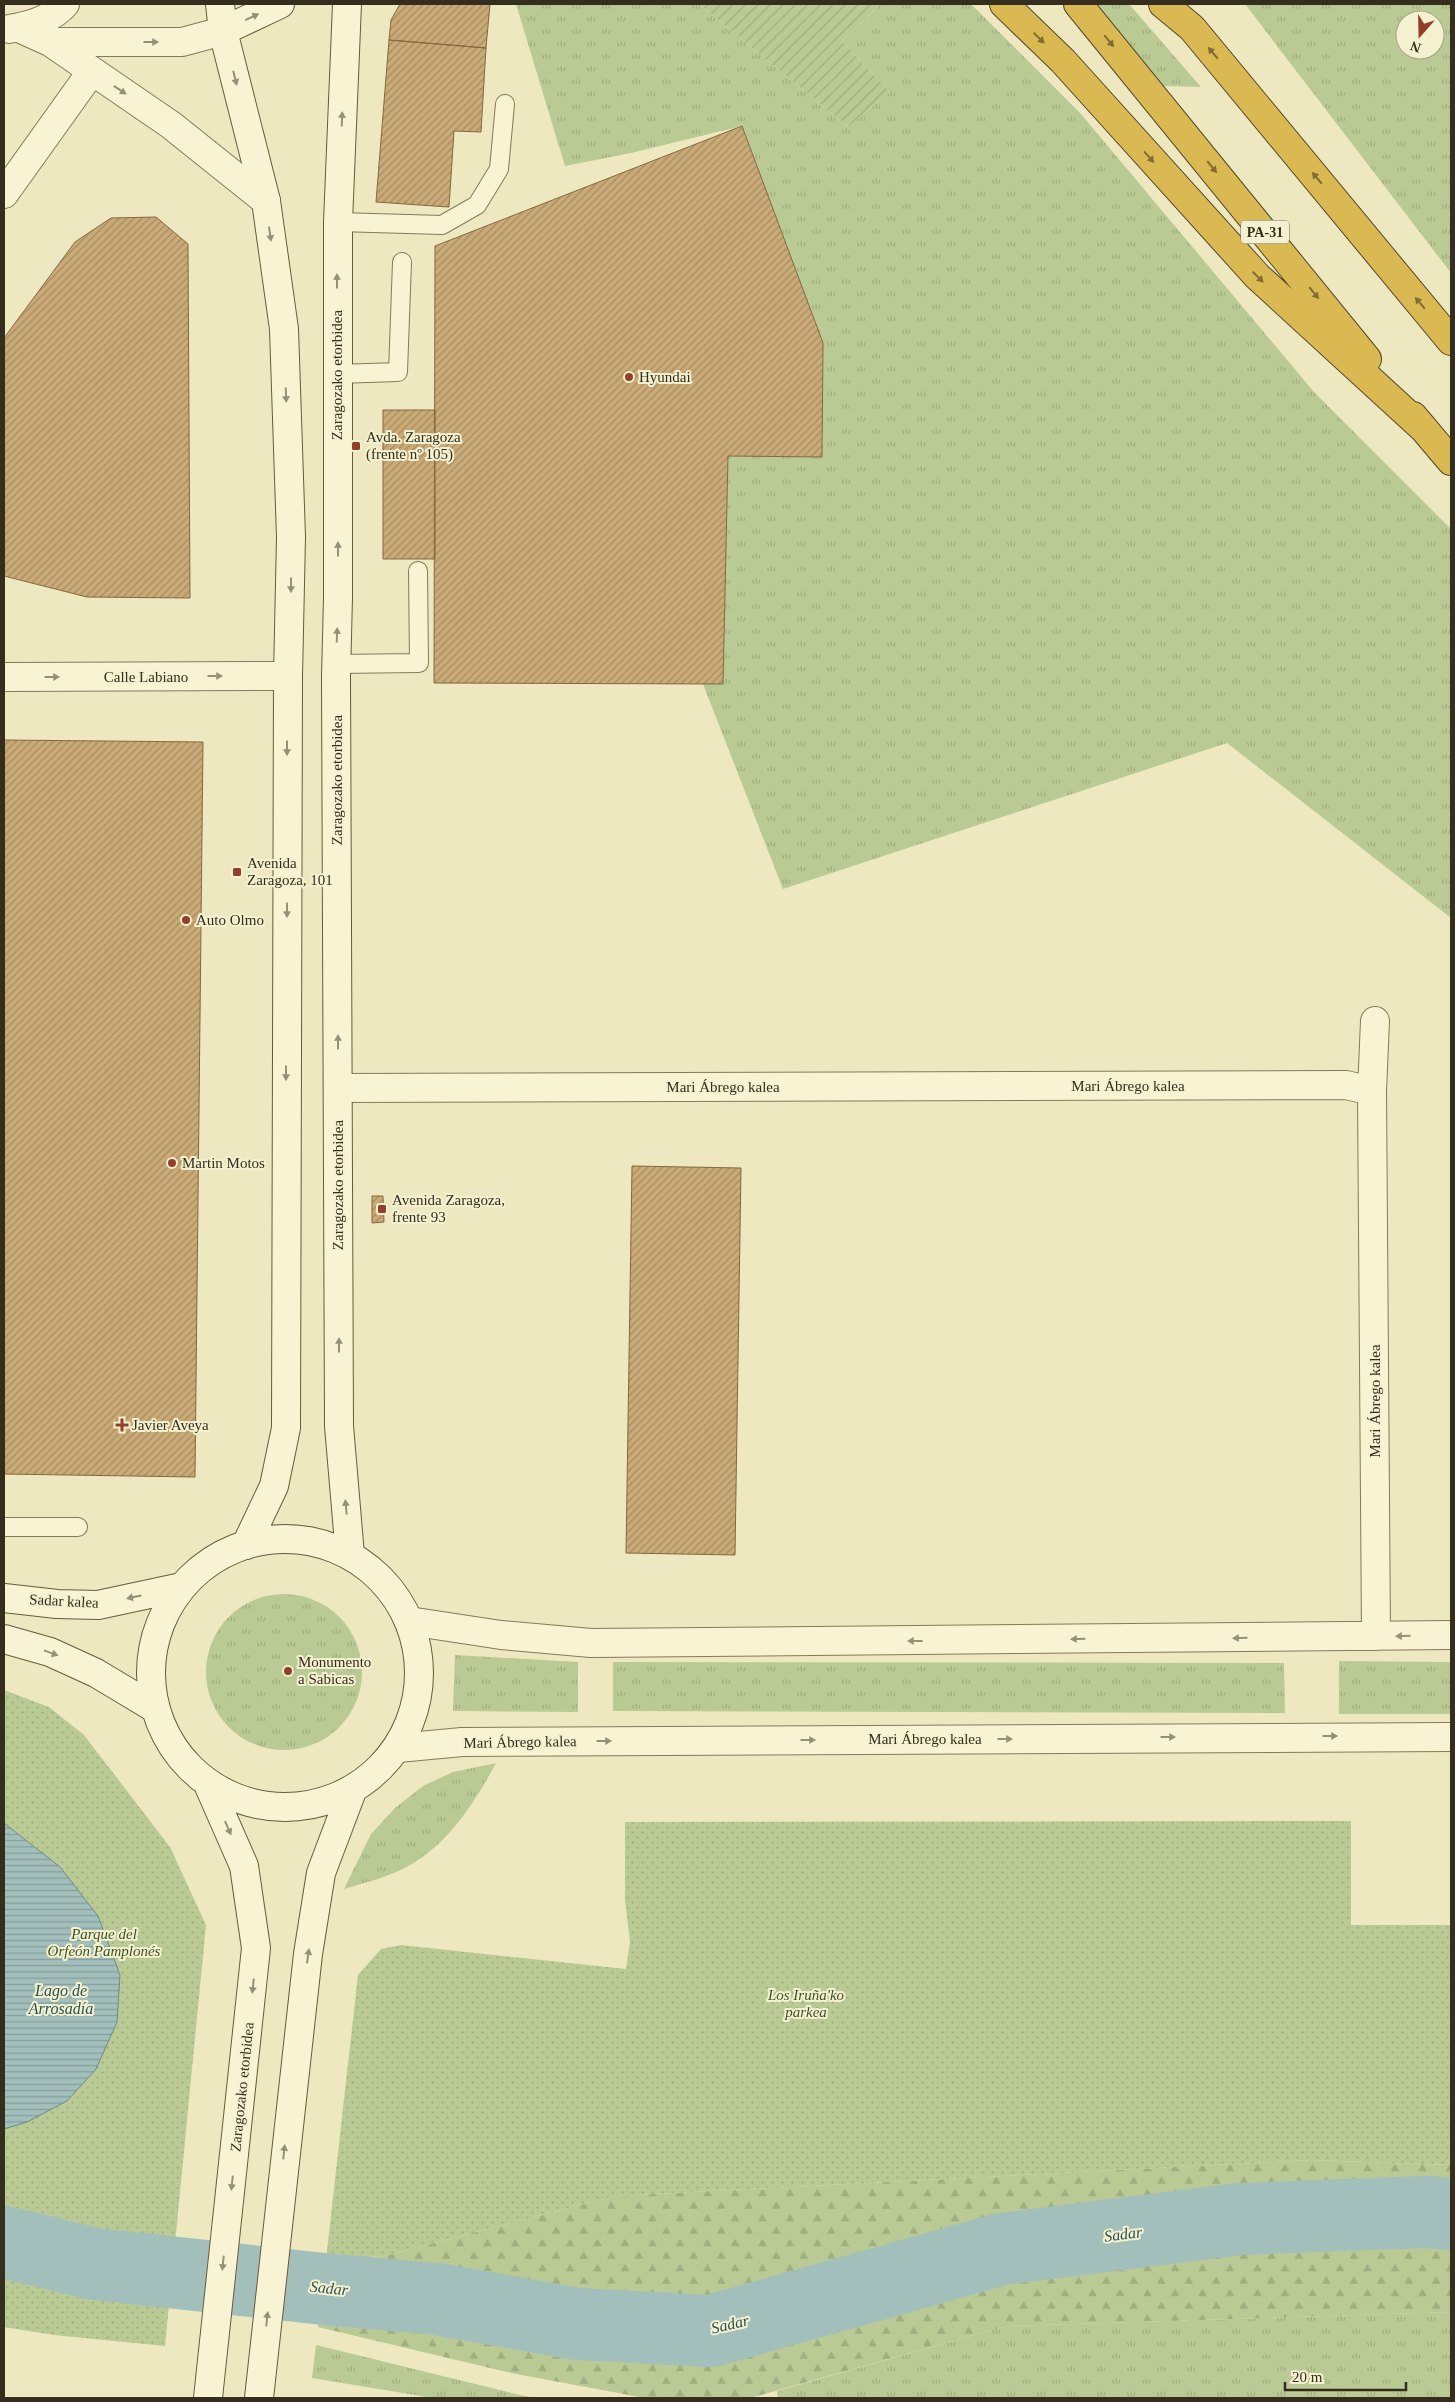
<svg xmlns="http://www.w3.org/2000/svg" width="1455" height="2402" font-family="Georgia,serif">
  <defs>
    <pattern id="grass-tufts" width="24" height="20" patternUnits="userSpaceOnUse" patternTransform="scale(1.25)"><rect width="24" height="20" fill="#baca95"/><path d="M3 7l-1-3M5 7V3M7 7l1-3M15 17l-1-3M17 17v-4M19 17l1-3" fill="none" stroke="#a0ae80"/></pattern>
    <pattern id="forest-firs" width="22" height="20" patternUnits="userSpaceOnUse" patternTransform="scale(1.25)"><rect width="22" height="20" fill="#baca95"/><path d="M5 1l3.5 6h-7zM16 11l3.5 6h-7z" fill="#a0ae80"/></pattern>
    <pattern id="park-dots" width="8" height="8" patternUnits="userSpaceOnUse" patternTransform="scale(1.25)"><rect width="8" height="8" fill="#baca95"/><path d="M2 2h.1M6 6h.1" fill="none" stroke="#a0ae80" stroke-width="1.8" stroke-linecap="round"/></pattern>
    <pattern id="garden-furrows" width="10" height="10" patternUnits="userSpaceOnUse" patternTransform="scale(1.25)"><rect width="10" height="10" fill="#baca95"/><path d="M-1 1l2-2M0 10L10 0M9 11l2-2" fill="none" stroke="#a0ae80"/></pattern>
    <pattern id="water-rules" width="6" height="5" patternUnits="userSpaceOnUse" patternTransform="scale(1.25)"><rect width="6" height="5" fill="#a3bfbc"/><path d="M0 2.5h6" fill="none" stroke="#869c98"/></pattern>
    <pattern id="building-hatch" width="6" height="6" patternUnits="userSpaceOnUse" patternTransform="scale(1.25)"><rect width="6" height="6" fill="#caaa77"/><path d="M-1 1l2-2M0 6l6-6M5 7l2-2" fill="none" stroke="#a58b61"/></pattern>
  </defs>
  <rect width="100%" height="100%" fill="#ede8c0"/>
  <path fill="url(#grass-tufts)" fill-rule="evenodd" d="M516,4h183l149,123 42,-35 -48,-51 39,-37h90l110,110 233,278 137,137v389l-224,-175 -444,146 -80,-205h20l5,-228h94l1,-113 -81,-217 -111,27 -66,13z
    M1095,4h34l72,83 -37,-1z
    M1245,4h206v269zM1405,20h30v30h-30z
    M206 1672a78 78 0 1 1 156 0a78 78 0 1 1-156 0Z
    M455,1655l123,7v50l-125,-1z
    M1339,1661l112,1v52h-112z
    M613,1662l671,1 1,50 -672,-2z
    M496,1763c-21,39 -47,80 -86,102 -20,12 -44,17 -66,24l27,-55 24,-26 28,-22 30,-14z
    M1451,2312v86h-673l-1,-7 229,-65z
    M316,2345l200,49 19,4h-102l-121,-20z"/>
  <path fill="url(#forest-firs)" d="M1311,2160l140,5v147l-445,14 -256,72h-105l-134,-25 -193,-46 8,-67 58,-4 231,-60z"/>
  <path fill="url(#park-dots)" d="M4,1690l45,17 35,28 86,112 36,78 -41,421 -111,-11 -50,-8z
    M1351,1821v104h100v240l-140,-5 -696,36 -231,60 -58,4 32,-285 23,-26 20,-4 225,24 4,-27 -5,-42v-78z"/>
  <path fill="url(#garden-furrows)" d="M699,4h182l-39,37 48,51 -42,35z"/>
  <path fill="url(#water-rules)" stroke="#6b8c8b" d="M4,1823l56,44 38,49 22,59 -3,47 -21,47 -29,32 -40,21 -23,7z"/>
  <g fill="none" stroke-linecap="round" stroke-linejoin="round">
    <path stroke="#a3bfbc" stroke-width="72" d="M4,2242l91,22 238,26 104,9 140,25 134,7 291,-82 237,-30 188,-7 24,2"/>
  </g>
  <path fill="url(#building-hatch)" stroke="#84683f" d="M400,4h90l-4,44 -97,-8 2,-20z
    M389,40l97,8 -5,84 -27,-1 -5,76 -73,-5z
    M742,126l81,217 -1,114 -94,-1 -5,228 -289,-1 1,-437z
    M156,217l32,27 2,354 -103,-1 -83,-21v-238l71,-96 36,-24z
    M383,410h52v149h-52z
    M4,740l199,2 -8,735 -191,-3z
    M632,1166l109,2 -6,387 -109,-2z
    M372,1196h11l1,26 -12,1z"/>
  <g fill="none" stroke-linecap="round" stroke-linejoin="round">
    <defs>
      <path id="lane" d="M338,222l104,3 35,-20 22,-36 6,-65
        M337,374l61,-2 4,-110
        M336,664l83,-1 -1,-92
        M4,1527h74"/>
      <path id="street" d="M19,28l31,14 121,83 95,76
        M9,29c19,-3 43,-10 56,-25
        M50,42h132l41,-11
        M4,194l88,-123
        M4,677l284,-1
        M338,1088l1008,-3 26,6 4,545
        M1372,1091l3,-70
        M409,1621l92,14 90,8 860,-8
        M398,1748l64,-6 989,-5"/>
      <path id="secondary" d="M220,4l3,27 43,170 18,128 7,208 -3,139 -2,752 -12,58 -28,59
        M347,4l-9,218v375l-2,80 3,749 11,129
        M223,31l57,-27
        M151 1673a134 134 0 1 1 268 0a134 134 0 1 1-268 0Z
        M4,1598l53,6 41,1 84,-18
        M4,1639l46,13 46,21 60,36
        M208,2398l48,-450 -12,-82 -36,-82
        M259,2398l49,-444 13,-81 31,-82"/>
      <path id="highway" d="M1004,4l59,57 194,215 168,154
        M1078,4l289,355
        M1163,4l29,24 259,313
        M1413,416l38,45"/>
    </defs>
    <use href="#lane" stroke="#857959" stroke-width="20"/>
    <use href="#street" stroke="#857959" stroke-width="30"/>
    <use href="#secondary" stroke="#675a3c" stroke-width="30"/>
    <use href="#highway" stroke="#53462d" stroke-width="30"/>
    <use href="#lane" stroke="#f8f4d3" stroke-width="18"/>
    <use href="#street" stroke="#f8f4d3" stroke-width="28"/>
    <use href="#secondary" stroke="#f8f4d3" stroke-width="28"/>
    <use href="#highway" stroke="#dbb952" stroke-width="28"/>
  </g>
  <defs><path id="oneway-solid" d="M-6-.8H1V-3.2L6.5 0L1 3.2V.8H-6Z" transform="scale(1.25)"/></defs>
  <g fill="#969078">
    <use href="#oneway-solid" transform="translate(252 17) rotate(-25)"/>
    <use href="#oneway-solid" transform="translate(151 42)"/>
    <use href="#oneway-solid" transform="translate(235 78) rotate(76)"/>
    <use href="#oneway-solid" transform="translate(120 90) rotate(34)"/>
    <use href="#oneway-solid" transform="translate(342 119) rotate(-88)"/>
    <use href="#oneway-solid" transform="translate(270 234) rotate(82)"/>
    <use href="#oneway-solid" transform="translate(337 281) rotate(-90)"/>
    <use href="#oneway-solid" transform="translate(286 395) rotate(88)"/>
    <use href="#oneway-solid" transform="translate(338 549) rotate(-90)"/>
    <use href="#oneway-solid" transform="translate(291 585) rotate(90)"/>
    <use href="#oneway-solid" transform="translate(337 635) rotate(-88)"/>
    <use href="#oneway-solid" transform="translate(215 676)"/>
    <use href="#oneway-solid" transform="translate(52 677)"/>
    <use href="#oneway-solid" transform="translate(287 748) rotate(90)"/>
    <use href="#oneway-solid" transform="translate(287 910) rotate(90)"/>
    <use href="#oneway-solid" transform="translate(338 1042) rotate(-90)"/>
    <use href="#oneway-solid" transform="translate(286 1073) rotate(90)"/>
    <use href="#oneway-solid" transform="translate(339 1345) rotate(-90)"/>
    <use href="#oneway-solid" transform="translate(346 1507) rotate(-95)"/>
    <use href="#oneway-solid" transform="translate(134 1597) rotate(168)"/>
    <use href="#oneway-solid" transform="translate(1403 1636) rotate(179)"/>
    <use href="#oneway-solid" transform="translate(1240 1638) rotate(179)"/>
    <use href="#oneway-solid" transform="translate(1078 1639) rotate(179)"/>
    <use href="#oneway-solid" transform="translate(915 1641) rotate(180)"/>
    <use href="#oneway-solid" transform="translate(51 1653) rotate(20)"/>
    <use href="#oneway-solid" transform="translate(1330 1736)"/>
    <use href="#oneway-solid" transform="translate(1168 1737)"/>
    <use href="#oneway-solid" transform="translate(1005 1739)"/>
    <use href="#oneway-solid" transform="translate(808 1740)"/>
    <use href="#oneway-solid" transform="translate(604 1741)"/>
    <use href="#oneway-solid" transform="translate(228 1828) rotate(66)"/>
    <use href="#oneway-solid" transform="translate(308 1956) rotate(-82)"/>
    <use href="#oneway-solid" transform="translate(253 1986) rotate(96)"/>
    <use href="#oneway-solid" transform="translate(284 2152) rotate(-84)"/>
    <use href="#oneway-solid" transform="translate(232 2183) rotate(96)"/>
    <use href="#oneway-solid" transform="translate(223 2263) rotate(96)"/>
    <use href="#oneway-solid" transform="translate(267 2319) rotate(-84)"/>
  </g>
  <g fill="#806c35">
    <use href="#oneway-solid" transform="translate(1039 38) rotate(44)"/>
    <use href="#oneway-solid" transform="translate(1109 41) rotate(51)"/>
    <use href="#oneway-solid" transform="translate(1213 53) rotate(-130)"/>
    <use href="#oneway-solid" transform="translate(1149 157) rotate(48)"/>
    <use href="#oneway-solid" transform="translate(1212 167) rotate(51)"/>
    <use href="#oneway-solid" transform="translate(1317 178) rotate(-130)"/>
    <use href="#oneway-solid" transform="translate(1258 277) rotate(45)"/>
    <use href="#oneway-solid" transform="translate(1314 293) rotate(51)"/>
    <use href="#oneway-solid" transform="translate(1420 303) rotate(-130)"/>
  </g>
  <g fill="#933e2a" stroke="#f4f1d0" stroke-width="2">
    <circle cx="629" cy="377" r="5"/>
    <rect x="351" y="441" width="10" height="10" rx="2.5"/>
    <rect x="232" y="867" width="10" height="10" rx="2.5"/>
    <circle cx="186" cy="920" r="5"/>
    <circle cx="172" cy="1163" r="5"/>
    <rect x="377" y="1204" width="10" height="10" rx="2.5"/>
    <path d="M119.5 1417.5h5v5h5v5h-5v5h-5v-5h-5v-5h5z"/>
    <circle cx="288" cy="1671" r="5"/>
  </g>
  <g text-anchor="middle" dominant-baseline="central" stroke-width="4" stroke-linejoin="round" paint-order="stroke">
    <rect fill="#f4f1d0" stroke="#6e6853" stroke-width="1" x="1241" y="220.5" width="48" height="23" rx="4"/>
    <g font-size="14" font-weight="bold" fill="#352d1d">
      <text x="1265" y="232">PA-31</text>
    </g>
    <g font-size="15" fill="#352d1d" stroke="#f4f1d0">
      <text transform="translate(337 375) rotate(-90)">Zaragozako etorbidea</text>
      <text x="146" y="677">Calle Labiano</text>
      <text transform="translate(337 780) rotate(-90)">Zaragozako etorbidea</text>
      <text x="1128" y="1086">Mari Ábrego kalea</text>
      <text x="723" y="1087">Mari Ábrego kalea</text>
      <text transform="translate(338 1185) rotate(-90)">Zaragozako etorbidea</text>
      <text transform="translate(1375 1401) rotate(-90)">Mari Ábrego kalea</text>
      <text transform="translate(64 1601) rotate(3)">Sadar kalea</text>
      <text x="925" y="1739">Mari Ábrego kalea</text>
      <text transform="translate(520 1742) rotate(-1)">Mari Ábrego kalea</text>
      <text transform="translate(242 2087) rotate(-84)">Zaragozako etorbidea</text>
    </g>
    <g font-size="15" fill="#352d1d" stroke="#f4f1d0" text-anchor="start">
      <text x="639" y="377">Hyundai</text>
      <text x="366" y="437">Avda. Zaragoza<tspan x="366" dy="17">(frente nº 105)</tspan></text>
      <text x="247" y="863">Avenida<tspan x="247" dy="17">Zaragoza, 101</tspan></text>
      <text x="196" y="920">Auto Olmo</text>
      <text x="182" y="1163">Martin Motos</text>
      <text x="392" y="1200">Avenida Zaragoza,<tspan x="392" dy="17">frente 93</tspan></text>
      <text x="132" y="1425">Javier Aveya</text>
      <text x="298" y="1662">Monumento<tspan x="298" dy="17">a Sabicas</tspan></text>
    </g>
    <g font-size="15" font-style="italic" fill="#3d5124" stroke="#f4f1d0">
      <text x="104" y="1934">Parque del<tspan x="104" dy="17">Orfeón Pamplonés</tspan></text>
      <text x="806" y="1995">Los Iruña'ko<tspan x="806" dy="17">parkea</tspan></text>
    </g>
    <g font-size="16" font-style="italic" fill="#2c5055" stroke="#f4f1d0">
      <text x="61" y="1990">Lago de<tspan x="61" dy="18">Arrosadía</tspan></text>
      <text transform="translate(1123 2234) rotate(-7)">Sadar</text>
      <text transform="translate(329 2288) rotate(6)">Sadar</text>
      <text transform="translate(730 2324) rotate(-13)">Sadar</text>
    </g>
  </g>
  <rect width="1455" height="2402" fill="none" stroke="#352d1d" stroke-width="10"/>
  <g transform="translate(1420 35) rotate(200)"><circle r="24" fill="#f4f1d0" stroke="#a8a388"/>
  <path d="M0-4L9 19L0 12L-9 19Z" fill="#933e2a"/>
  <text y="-8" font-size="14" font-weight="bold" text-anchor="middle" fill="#352d1d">N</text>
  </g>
  <path d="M1285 2382v8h121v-8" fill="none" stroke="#352d1d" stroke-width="2.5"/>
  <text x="1292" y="2382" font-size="15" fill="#352d1d" stroke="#f4f1d0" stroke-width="4" paint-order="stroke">20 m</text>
</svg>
